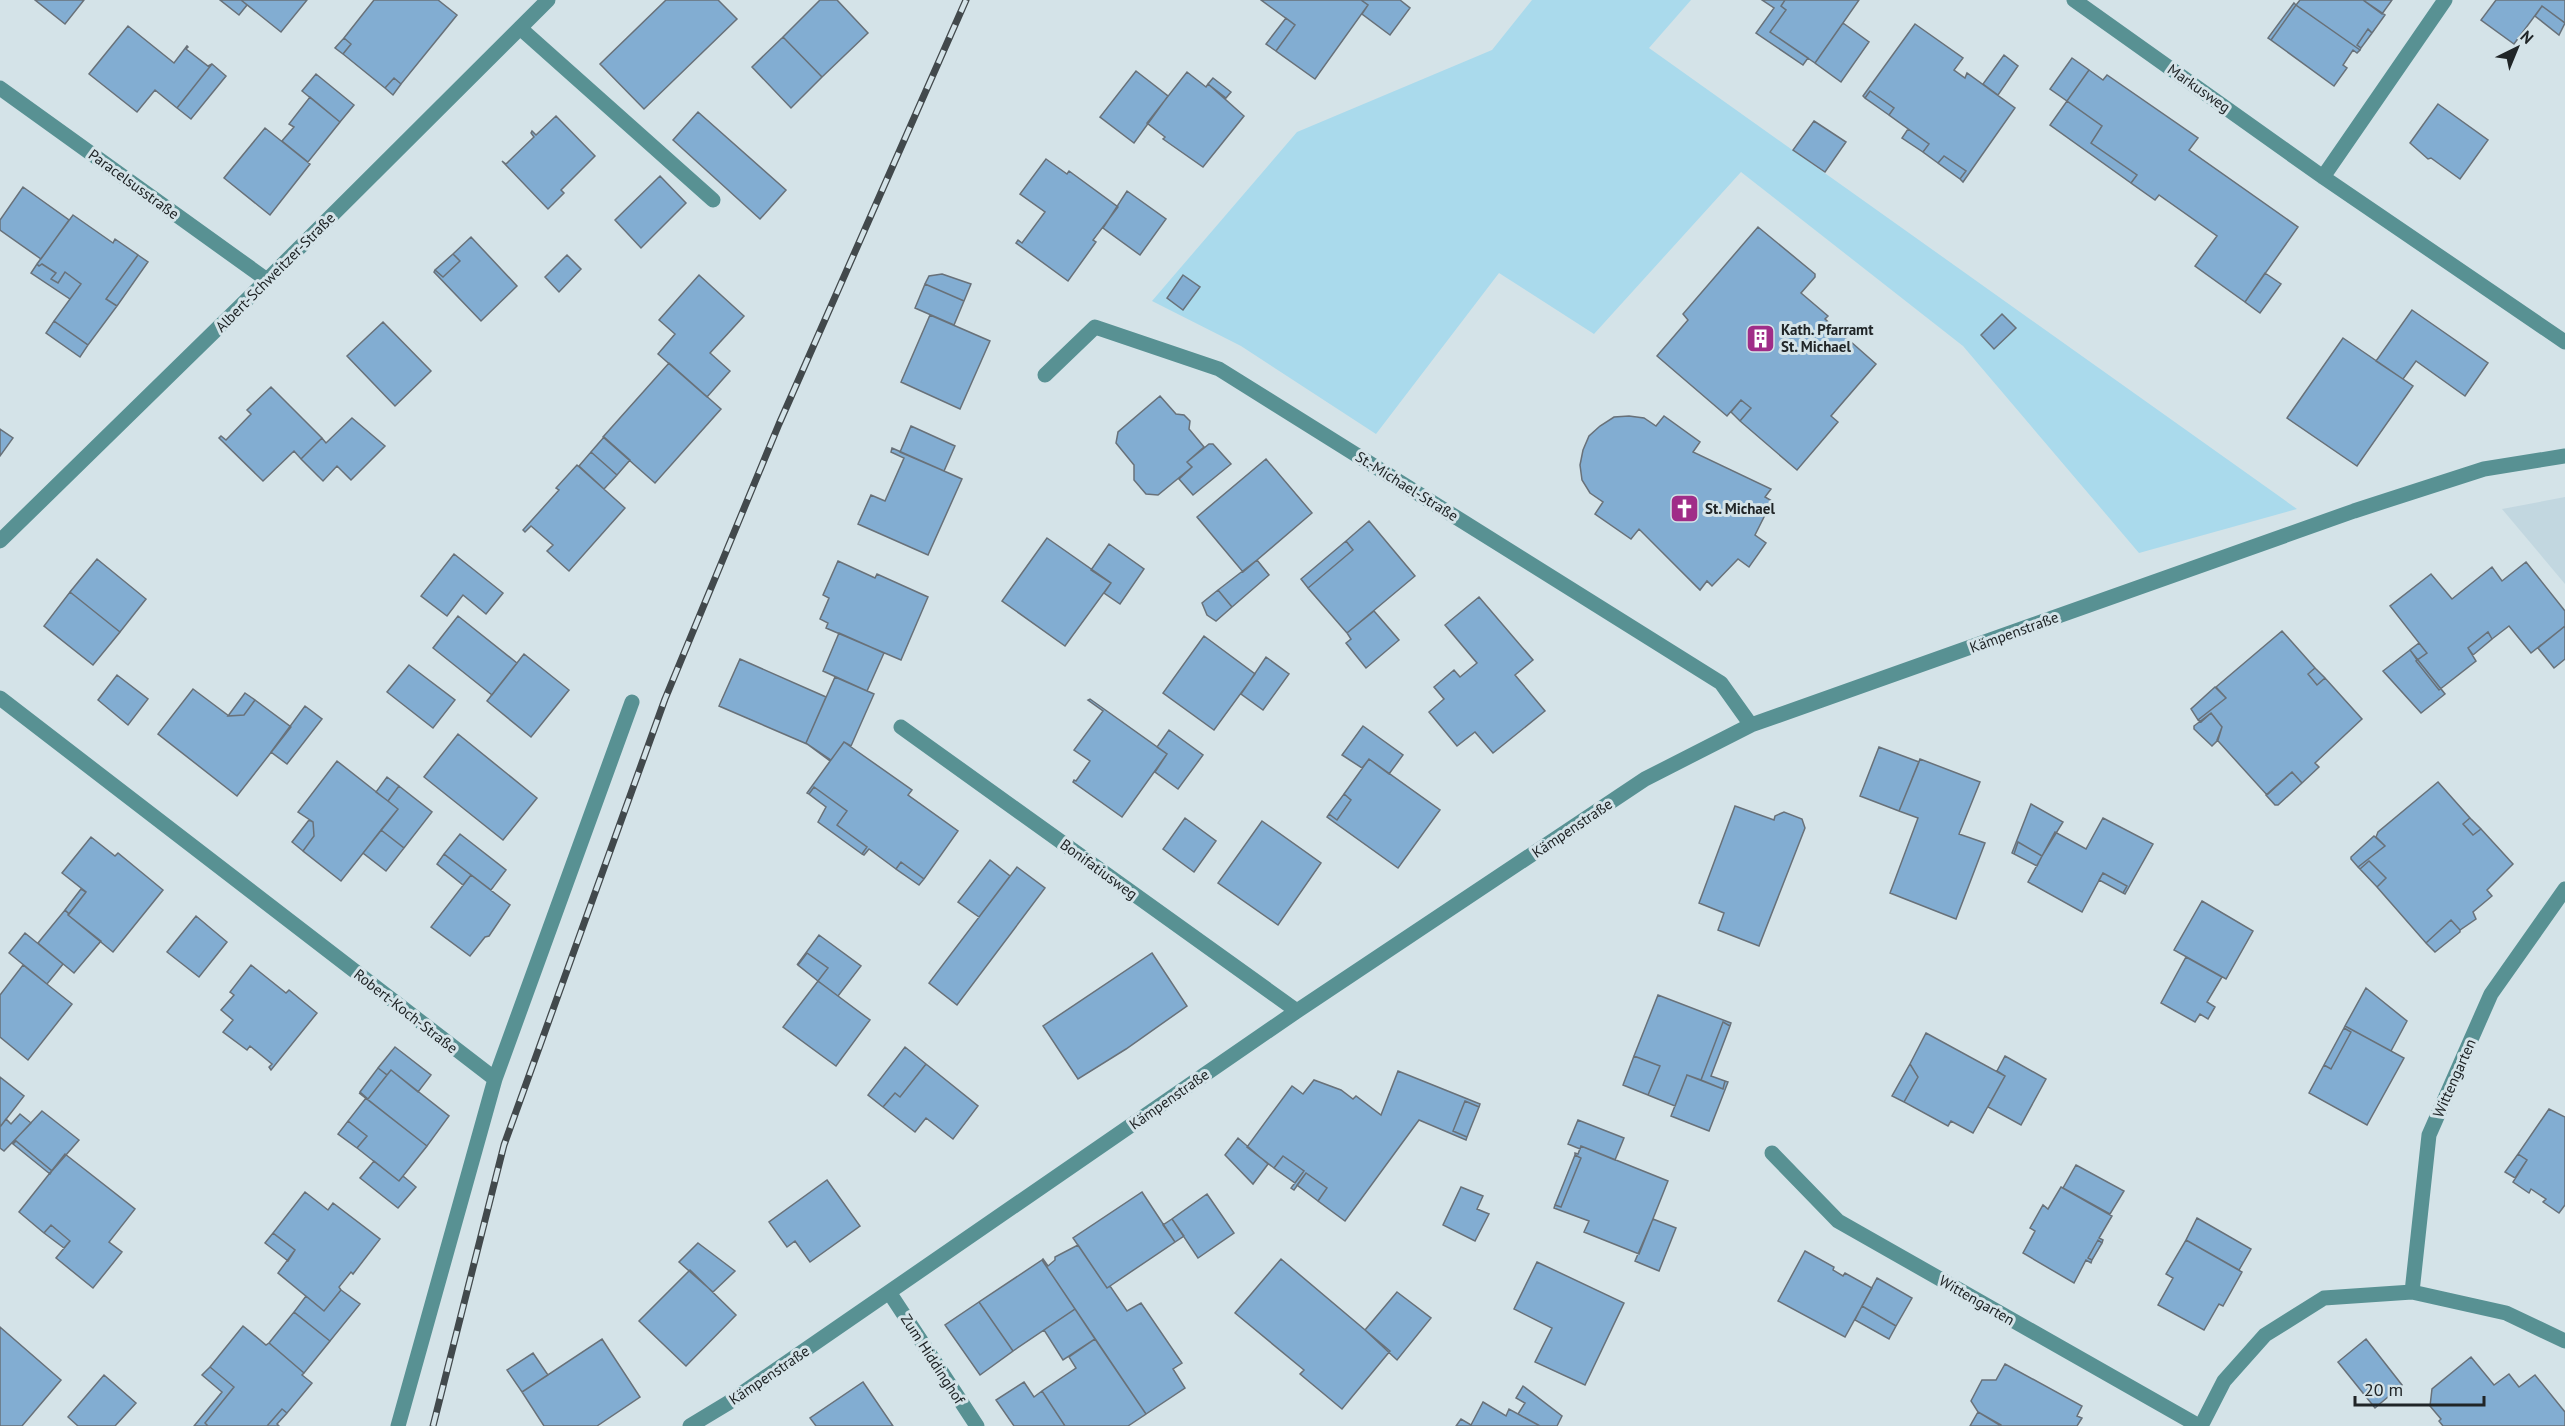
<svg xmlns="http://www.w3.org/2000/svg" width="2565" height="1426" font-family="'PT Sans',sans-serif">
  <rect width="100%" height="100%" fill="#d4e3e8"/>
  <path fill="#c2d7e0" d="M2565,497v87l-63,-75z"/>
  <path fill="#aadaec" d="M1532,0h159l-42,48 648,461 -158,44 -176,-207 -222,-174 -147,162 -95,-61 -123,161 -135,-88 -89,-45 145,-169 195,-82z"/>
  <path fill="#82add2" stroke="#687179" stroke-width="1.5" d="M35,0h49l-19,24z
    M220,0h21l6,5 -8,10z
    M241,0h66l-26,32z
    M374,0h64l19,15 -56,69 -7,-6 -9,10 -42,-34 8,-10 -7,-6z
    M666,0h52l19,19 -93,90 -44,-45z
    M820,0h17l31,33 -46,44 -39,-40z
    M1261,0h100l7,5 -53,74 -39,-28 19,-26z
    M1361,0h39l10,8 -20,27 -28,-21 6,-9z
    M1762,0h23l-4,6 5,4 -16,22 38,26 -5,7 -47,-32 18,-25z
    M1785,0h74l-44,63 -45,-31 16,-22 -5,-4z
    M2300,0h63l22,15 -13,18 -4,-4 -11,16 4,3 -1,2 -64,-45z
    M2363,0h29l-10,14z
    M2496,0h69v23l-23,-17 -28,38 -33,-24z
    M2294,3l2,2 -25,35 -3,-2z
    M2296,5l64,45 -3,3 -4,-3 -10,15 4,3 -13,18 -63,-46z
    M2542,6l23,17 -6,12 -24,-19z
    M1286,18l9,7 -19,26 -10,-7z
    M1843,23l26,19 -28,40 -26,-19z
    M1915,24l48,34 -9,12 11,8 2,-5 48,35 -52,74 -3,-3 6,-8 -22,-15 -6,7 -15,-11 6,-8 -40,-29 5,-7 -24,-17 -5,7 -2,-2z
    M128,26l46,37 13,-17 1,1 -2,2 22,17 4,-2 -35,44 -22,-18 -18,22 -48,-38z
    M2368,29l4,4 -11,15 -4,-3z
    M783,37l39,40 -31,31 -39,-41z
    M344,38l7,6 -8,10 -8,-6z
    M2004,55l14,11 -20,29 -15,-11z
    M2072,58l17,12 -22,31 -17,-12z
    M212,64l14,12 -35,43 -14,-11z
    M2089,70l14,10 4,-5 91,63 -9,12 109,77 -53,75 -50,-36 22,-30 -58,-41 -4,5 -24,-17 6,-8 -46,-32 11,-17 -35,-25z
    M1136,71l32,25 -34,47 -34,-26z
    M1187,72l19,15 2,-3 36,32 -41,51 -40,-28 2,-2 -18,-14z
    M316,74l38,31 -14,17 -38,-31z
    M394,78l7,6 -8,11 -8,-7z
    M1213,78l18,14 -5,6 -18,-14z
    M1870,91l24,17 -5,7 -24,-17z
    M310,97l30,25 -32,40 -26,-21 12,-14 -5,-3z
    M2067,101l35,25 -11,17 46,32 -6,8 -81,-58z
    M2438,104l50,36 -28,39 -29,-21 -3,1 -18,-16z
    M698,112l88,78 -26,29 -87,-79z
    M556,116l39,40 -34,34 3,3 -16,16 -46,-48 4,3 28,-27 -3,-4 1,-2 4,4z
    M1814,121l32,21 -21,30 -32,-22z
    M265,128l45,36 -40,51 -46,-37z
    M1908,129l21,15 -6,8 -21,-14z
    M1944,156l22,15 -6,8 -22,-16z
    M1046,159l21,15 2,-3 49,36 -25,33 3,2 -28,39 -52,-38 2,-3 4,3 23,-31 -25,-18z
    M660,176l26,27 -45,45 -26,-28z
    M23,187l46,33 -28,39 -41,-29v-10z
    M1127,191l39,28 -26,36 -37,-27z
    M73,215l40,28 2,-4 23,16 -32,44 11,7 -29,39 -34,-24 27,-37 -16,-12 -7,11 -7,-4 5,-6 -14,-9 -3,2 -2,-2z
    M1758,227l57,47v3l-14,16 27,23 -3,3 51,45 -45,52 7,6 -41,48 -57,-49 11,-13 -10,-8 -14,16 -70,-60 31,-36 -5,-6z
    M471,237l46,49 -36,35 -47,-49 1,-2 8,7 17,-16 -7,-7z
    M453,254l7,7 -17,16 -8,-7z
    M138,255l10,7 -31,44 -11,-7z
    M567,255l14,14 -22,23 -14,-15z
    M37,264l2,2 3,-2 14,9 -5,6 7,4 7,-11 16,12 -11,15 -39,-26z
    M2265,273l16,11 -21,29 -15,-11z
    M942,274l29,10 -7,17 -39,-17 4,-8z
    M699,275l45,41 -34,37 20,18 -23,26 -49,-43 17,-20 -16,-14z
    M1183,275l17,12 -17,23 -16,-12z
    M925,284l39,17 -10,24 -39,-17z
    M2412,310l76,53 -23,33 -49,-35 -13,18 -27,-18z
    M2002,314l14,14 -22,21 -13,-14z
    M930,315l60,26 -30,68 -59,-27z
    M54,321l34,24 -8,12 -34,-24z
    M383,322l48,49 -36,35 -48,-50z
    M2343,338l70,48 -56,80 -70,-48z
    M669,363l52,46 -66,74 -52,-46z
    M271,387l51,51 -21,21 -7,-8 -31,30 -44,-43 2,-2 5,4 25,-26 -4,-4z
    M1160,396l16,18 8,1 6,6 -1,8 15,18 -17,15 5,5 -34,28 -12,-1 -12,-14v-15l-18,-22 2,-11z
    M1741,400l10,8 -11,13 -9,-9z
    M1629,416l15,2 12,8 8,-10 36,26 -7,10 78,37 -6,8 7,4 -17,34 11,8 -17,24 -11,-8 -26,27 -5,-5 -7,9 -61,-61 -8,10 -36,-25 8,-12 -13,-9 -8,-13 -2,-15 3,-15 6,-14 11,-10 14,-9z
    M352,418l33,28 -34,34 -14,-14 -14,15 -22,-22 21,-21 4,5z
    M911,426l44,20 -11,25 -44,-19z
    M0,429l13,9 -13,18z
    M604,437l26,23 -13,15 -26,-23z
    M1209,444h4l18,20 -38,31 -14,-16 13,-12 -5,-5z
    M892,448l70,31 -34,76 -70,-31 13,-29 14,6 19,-43 -13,-6z
    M591,452l26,23 -13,14 -25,-23z
    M1266,459l46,54 -69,59 -46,-55z
    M577,465l48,43 -56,63 -22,-20 6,-6 -22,-19 -6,6 -2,-2 36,-40 -3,-2z
    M1369,521l46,55 -68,57 -39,-45 45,-38 -7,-9z
    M1047,538l64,45 -46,63 -63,-45z
    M1346,541l7,9 -45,38 -7,-9z
    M1109,544l35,25 -24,35 -16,-11 7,-10 -20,-13z
    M454,554l49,39 -17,21 -23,-19 -16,21 -26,-20z
    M97,559l49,40 -26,33 -50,-40z
    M1257,560l12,15 -37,32 -14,-17z
    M838,561l37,17 2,-4 51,23 -27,63 -75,-32 2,-5 -8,-4 9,-21 -6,-3z
    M2526,562l39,49v15l-34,27 -22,-27 -17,13 -4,-7 -20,16 8,13 -37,29 -23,-29 11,-8 -37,-47 41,-32 21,25 40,-32 10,14z
    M1218,590l14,17 -16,14 -9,-6 -5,-12z
    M70,592l50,40 -27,33 -49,-39z
    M1479,597l54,63 -18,15 30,36 -52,42 -18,-21 -18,14 -28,-34 15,-13 -10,-12 20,-17 6,7 17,-14 -32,-38z
    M1374,611l25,29 -33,28 -20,-25 5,-4 -4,-6z
    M458,616l59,47 -25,32 -59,-47z
    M2565,626v33l-11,9 -16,-20z
    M2282,631l33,37 -7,6 9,11 8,-7 37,41 -47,44 4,4 -17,16 -10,-11 -25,23 -48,-53 -2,-2 5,-13 -11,-14 -10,9 -3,-2 28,-22 -10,-11z
    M2488,632l4,7 -19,16 -5,-7z
    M839,633l45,20 -17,38 -44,-20z
    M1204,636l51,38 -41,56 -51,-37z
    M2419,643l8,10 -10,7 -7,-10z
    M2410,650l35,44 -24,19 -38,-42z
    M524,654l45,36 -38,47 -44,-36z
    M1266,657l23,17 -26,36 -22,-16z
    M740,659l86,38 -20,46 24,18 -23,-17 -88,-38z
    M409,665l46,35 -22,28 -46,-36z
    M2315,668l10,10 -8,7 -9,-11z
    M117,675l31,24 -20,26 -30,-25z
    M835,677l39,17 -23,52 -7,-4 -13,18 -25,-17z
    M2215,687l11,11 -28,22 -7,-11z
    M193,689l36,27 15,-1 11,-15 36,27 -54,69 -79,-62z
    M245,693l10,7 -11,15 -16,1z
    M1090,699l77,55 -45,63 -49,-35 1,-2 2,1 14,-20 -16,-11 29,-39 -15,-11z
    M305,706l17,13 -35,45 -16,-12z
    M2211,713l11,14 -4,13 -6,6 -18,-17v-3z
    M1363,726l40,29 -14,19 -20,-15 -7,9 -20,-13z
    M1169,730l34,25 -25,34 -23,-17 12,-18 -10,-7z
    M458,734l79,64 -34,42 -79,-63z
    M844,742l68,48 -4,5 50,36 -34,48 -23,-17 -5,7 -27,-20 -5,6 -2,-1 5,-7 -30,-22 10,-14 -33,-24 -5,7 -2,-1z
    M1879,747l40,15 -20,49 -39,-15z
    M1369,759l71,51 -42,58 -71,-51 2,-3 8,6 14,-20 -7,-6z
    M1920,759l60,23 -21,52 26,9 -29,76 -66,-26 28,-75 -19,-7z
    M337,761l61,48 -57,72 -38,-30 11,-15 -1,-14 -15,-10z
    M2292,772l10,11 -24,22h-3l-9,-10z
    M387,777l12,9 -11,15 -12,-9z
    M2438,782l32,36 -7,6 10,11 8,-6 32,35 -26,26 5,6 -19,16 3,7 -16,11 -9,-10 -25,23 -49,-56 9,-9 -17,-17 -9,8 -2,-2 27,-21 -9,-9 2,-5z
    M399,786l33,26 -28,36 -23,-18 17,-21 -10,-8z
    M814,787l33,24 -10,14 30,22 -5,7 -44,-32 8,-15 -17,-13z
    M1344,794l7,6 -14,20 -8,-6z
    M2031,804l32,18 -21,34 -24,-14 -4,12 -2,-1z
    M1735,806l39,14 1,-4 9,-4 18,7 3,9 -46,118 -41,-16 6,-17 -25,-10z
    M1185,818l31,23 -22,31 -31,-23z
    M2103,818l50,26 -28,50 -2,-1 4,-7 -24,-13 -21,39 -54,-30 27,-50 31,17z
    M2470,818l11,11 -8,6 -10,-11z
    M309,820l4,2 1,14 -11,15 -11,-9z
    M1262,821l59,42 -43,62 -60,-42z
    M381,830l23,18 -18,23 -23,-18z
    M460,834l46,36 -15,20 -47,-36z
    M2374,836l11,10 -27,21 -7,-8v-2z
    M91,837l24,19 3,-3 45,37 -50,62 -45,-37 18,-23 -24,-19z
    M2018,842l24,14 -5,10 -23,-12z
    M444,854l27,21 -8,10 -26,-21z
    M990,860l20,16 -31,41 -21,-15z
    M2369,861l17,17 -9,9 -17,-18z
    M901,862l23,17 -5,6 -23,-16z
    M1017,867l28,21 -88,117 -28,-22z
    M2103,873l24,13 -4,7 -24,-13z
    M471,875l39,30 -21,31 -4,1 -15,19 -39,-29z
    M81,889l5,3 -17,22 -4,-4z
    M2202,901l51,30 -27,48 -52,-29z
    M65,910l4,4 -1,1 33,26 -27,32 -36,-30z
    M196,916l31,26 -28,35 -32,-25z
    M2451,920l9,10v2l-25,20 -9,-9z
    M25,933l38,31 -16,20 -38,-31z
    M819,935l42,31 -23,30 -20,-15 10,-13 -21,-15 -10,12z
    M807,953l21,15 -10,13 -20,-16z
    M1152,953l35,53 -61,43 -48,30 -35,-53z
    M2186,957l36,20 -15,25 8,5 -7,12 -8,-5 -5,8 -34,-19z
    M23,965l49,39 -44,56 -28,-23v-42z
    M251,965l35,28 3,-3 28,23 -46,57 -2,-3 3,-3 -22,-18 -3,4 -24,-18 10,-12 -12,-10 13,-15 -4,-3z
    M818,981l52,39 -34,46 -53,-39z
    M2366,988l41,33 -16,30 -46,-25z
    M1658,995l73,28 -1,3 -7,-4 -22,58 -14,-5 -12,31 -27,-11 12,-29 -26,-10z
    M1723,1022l7,4 -19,50 14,5 -2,8 -22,-9z
    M2345,1026l59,32 -37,67 -58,-32 15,-28 7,4 20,-37 -7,-4z
    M2344,1028l7,4 -20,37 -7,-4z
    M1926,1033l79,43 -32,57 -22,-12 -3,5 -44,-24 14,-25 -8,-13z
    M395,1047l36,28 -13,17 -27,-22 -4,5 -9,-7z
    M905,1047l21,17 -26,33 -5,-4 -12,14 -15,-12z
    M1634,1056l26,10 -12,29 -25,-10z
    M2005,1056l41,23 -25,46 -33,-18 17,-31 -8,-5z
    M926,1064l52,42 -25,33 -27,-21 -11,14 -32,-25 12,-14 5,4z
    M1910,1064l8,13 -14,25 -12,-6z
    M378,1068l9,7 -19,24 -8,-7z
    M391,1070l58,46 -22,30 -68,-53 9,6z
    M1398,1071l82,33 -1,3 -14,-6 -12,30 14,6 -1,3 -47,-20 -74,101 -27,-20 9,-13 -21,-15 -12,17 -3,-2 13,-17 -21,-15 -9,12 -27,-21 45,-61 11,8 11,-14 27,10 12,9 3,-3 25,19z
    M1687,1075l36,14 2,-8 3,1 -19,49 -38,-15z
    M0,1077l24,19 -24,31z
    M366,1098l61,48 -28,35 -42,-33 10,-12 -19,-15z
    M1465,1101l14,6 -12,30 -14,-6z
    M2549,1109l16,8v88l-6,8 -16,-11 3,-3 -15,-10 -2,4 -16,-11 14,-22 -9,-6z
    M42,1111l37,29 -27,31 -36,-30 -4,2z
    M20,1114l11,9 -27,28 -4,-3v-21l6,-8 5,5z
    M1578,1120l46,18 -9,22 -34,-14 -1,3 -12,-5z
    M348,1121l19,15 -10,12 -19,-14z
    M1238,1138l30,26 -15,20 -28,-29z
    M16,1141l36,30 -2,3 -37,-30z
    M1581,1146l87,35 -29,73 -55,-22 5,-11 -35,-13 1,-3 6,2 20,-49 -6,-3v-2l3,1z
    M65,1154l70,55 -26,33 13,10 -29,36 -37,-30 14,-17 -19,-16 -7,8 -25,-21z
    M2518,1154l9,6 -12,18 -10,-6z
    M1575,1155l6,3 -20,49 -6,-2z
    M1283,1156l21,15 -9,12 -21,-15z
    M374,1161l25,20 4,-5 13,11 -18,21 -38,-30z
    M2076,1165l48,26 -14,23 -47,-26z
    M1306,1173l21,15 -9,13 -21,-16z
    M827,1180l33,46 -50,36 -15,-21 -8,6 -18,-25z
    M1461,1187l22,9 -6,13 12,5 -14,27 -32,-16z
    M2061,1187l51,29 -13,22 4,2 -1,3 -4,-3 -10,18 4,2 -1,3 -5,-3 -12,23 -51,-30 12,-22 -5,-3 13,-23 5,4z
    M305,1192l23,18 5,-7 47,36 -27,35 -2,-2 -12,15 2,3 -17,21 -46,-38 17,-23 -22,-17z
    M1142,1192l33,50 -68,46 -34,-50z
    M1207,1194l27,39 -36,25 -26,-39z
    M2197,1218l54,31 -12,21 -53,-30z
    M1172,1219l12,17 -9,6 -12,-17z
    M1653,1219l23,9 -17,43 -24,-10z
    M51,1225l19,16 -6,7 -20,-15z
    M273,1233l22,17 -7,11 -23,-18z
    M2098,1240l4,3 -10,17 -4,-2z
    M2186,1240l56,32 -19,34 -4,-2 -15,26 -46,-25 15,-27 -7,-4z
    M698,1243l37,28 -22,21 -34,-30z
    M1078,1245l29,43 3,-2 17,25 14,-8 41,60 -9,6 12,19 -39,26 -104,-154 1,-1 5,7 7,-6v-3z
    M1805,1251l29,16 -1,3 10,6 2,-3 27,15 -27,49 -67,-36z
    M1281,1259l109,92 -48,58 -42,-35 4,-4 -69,-57z
    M1042,1260l33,49 -62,42 -34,-49z
    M1537,1262l87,41 -39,82 -50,-23 17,-34 -38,-19z
    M690,1270l46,45 -50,51 -47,-45z
    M1877,1278l35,20 -16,28 -34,-20z
    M341,1290l19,14 -30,37 -36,-29 12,-16 18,15z
    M1397,1292l34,26 -34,42 -32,-30z
    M979,1302l34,49 -33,24 -35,-50z
    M1862,1306l34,20 -7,13 -34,-19z
    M1075,1309l20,30 -32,21 -19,-30z
    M294,1312l36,29 -26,32 -35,-30z
    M243,1326l23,19 3,-2 35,30 -2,2 10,8 -25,30 -5,-4 -15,17h-59l-3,-3 29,-36 -24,-20z
    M0,1327l61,53 -39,46h-22z
    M602,1339l38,58 -43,29h-53l-22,-34z
    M1095,1339l51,75 -18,12h-63l-23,-35 34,-23 -7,-11z
    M2366,1339l36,46 -27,23 -37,-46z
    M533,1353l15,22 -26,17 -15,-22z
    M2471,1357l23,28 15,-11 10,13 16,-12 30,37v14h-122l-4,-5 2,-2 -11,-13 2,-17z
    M2005,1364l77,42 -5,10 5,2 -5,8h-76l-23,-14 -7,-11 11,-21h14z
    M210,1367l24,20 -29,36 3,3h-14l28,-34 -20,-17z
    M104,1375l32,28 -21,23h-37l-10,-9z
    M863,1382l30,44h-77l-6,-8z
    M1024,1382l10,15 8,-6 23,35h-51l-18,-26z
    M1523,1386l39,30 -5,10h-17l-22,-12 7,-11 -9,-5z
    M1483,1402l23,14 3,-7 31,17h-84l5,-7 10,6z
    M282,1409l5,4 -10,11 2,2h-12z
    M1978,1412l23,13v1h-31z"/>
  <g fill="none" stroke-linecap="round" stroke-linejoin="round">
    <path stroke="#589193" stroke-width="15" d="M2074,0l249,177 242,165
      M520,28l193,172
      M0,88l267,192
      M2323,177l122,-177
      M1045,375l50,-48 124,42 502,314 30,42
      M0,541l267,-261 281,-280
      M0,698l495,381
      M901,727l396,284
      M1772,1153l66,68 361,205
      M889,1292l88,134
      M2412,1292l17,-157 62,-141 74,-105
      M398,1426l97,-347 137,-377
      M690,1426l38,-23 569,-392 348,-232 106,-54 603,-214 130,-42 81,-13
      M2201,1426l23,-45 41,-46 59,-37 88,-6 94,21 59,28"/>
    <defs>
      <path id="rail" d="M433,1426l71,-281 161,-446 114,-275 187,-424"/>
    </defs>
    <use href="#rail" stroke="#42494c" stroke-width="7"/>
    <use href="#rail" stroke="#d4e3e8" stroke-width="4.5" stroke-dasharray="14" stroke-linecap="butt"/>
  </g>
  <defs>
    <symbol id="building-square" viewBox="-11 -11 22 22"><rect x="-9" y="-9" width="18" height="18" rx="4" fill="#a02d88" stroke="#d4e3e8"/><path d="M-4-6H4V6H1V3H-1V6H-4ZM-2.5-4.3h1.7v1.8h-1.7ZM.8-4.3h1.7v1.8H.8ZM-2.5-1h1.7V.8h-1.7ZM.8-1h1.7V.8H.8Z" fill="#fff"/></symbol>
    <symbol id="church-square" viewBox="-11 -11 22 22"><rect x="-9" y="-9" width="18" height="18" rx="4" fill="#a02d88" stroke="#d4e3e8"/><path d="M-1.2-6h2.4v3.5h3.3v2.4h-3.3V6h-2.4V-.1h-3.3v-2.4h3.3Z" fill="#fff"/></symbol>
  </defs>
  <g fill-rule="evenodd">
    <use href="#building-square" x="1744" y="322" width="33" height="33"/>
    <use href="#church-square" x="1668" y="492" width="33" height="33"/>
  </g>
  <g text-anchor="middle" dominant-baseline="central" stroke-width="6" stroke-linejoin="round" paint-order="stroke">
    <g font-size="15" fill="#202527" stroke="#d4e3e8">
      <text transform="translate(2199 88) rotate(35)">Markusweg</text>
      <text transform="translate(134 184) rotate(36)">Paracelsusstraße</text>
      <text transform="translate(275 272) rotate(-45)">Albert-Schweitzer-Straße</text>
      <text transform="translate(1407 486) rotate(32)">St.-Michael-Straße</text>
      <text transform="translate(2014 632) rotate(-20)">Kämpenstraße</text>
      <text transform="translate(1572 828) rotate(-34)">Kämpenstraße</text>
      <text transform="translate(1099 869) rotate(36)">Bonifatiusweg</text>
      <text transform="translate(406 1011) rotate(38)">Robert-Koch-Straße</text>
      <text transform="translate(2454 1078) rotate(-66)">Wittengarten</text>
      <text transform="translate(1169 1099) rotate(-35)">Kämpenstraße</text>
      <text transform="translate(1977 1300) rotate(30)">Wittengarten</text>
      <text transform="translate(933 1359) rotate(57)">Zum Hiddinghof</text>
      <text transform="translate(769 1375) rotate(-34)">Kämpenstraße</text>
    </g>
    <g font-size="15" font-weight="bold" fill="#202527" stroke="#d4e3e8" text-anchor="start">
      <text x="1781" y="329">Kath. Pfarramt<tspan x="1781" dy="17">St. Michael</tspan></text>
      <text x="1705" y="508">St. Michael</text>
    </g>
  </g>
  <g transform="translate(2517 48) rotate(43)" stroke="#d4e3e8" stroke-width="4.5" paint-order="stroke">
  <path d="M0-4.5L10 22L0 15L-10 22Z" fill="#202527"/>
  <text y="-9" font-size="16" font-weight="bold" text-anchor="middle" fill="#202527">N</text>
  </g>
  <path d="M2355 1396v9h129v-9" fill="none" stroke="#202527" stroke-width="3"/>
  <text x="2364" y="1396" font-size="18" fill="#202527" stroke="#d4e3e8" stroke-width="4.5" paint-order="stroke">20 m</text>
</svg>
